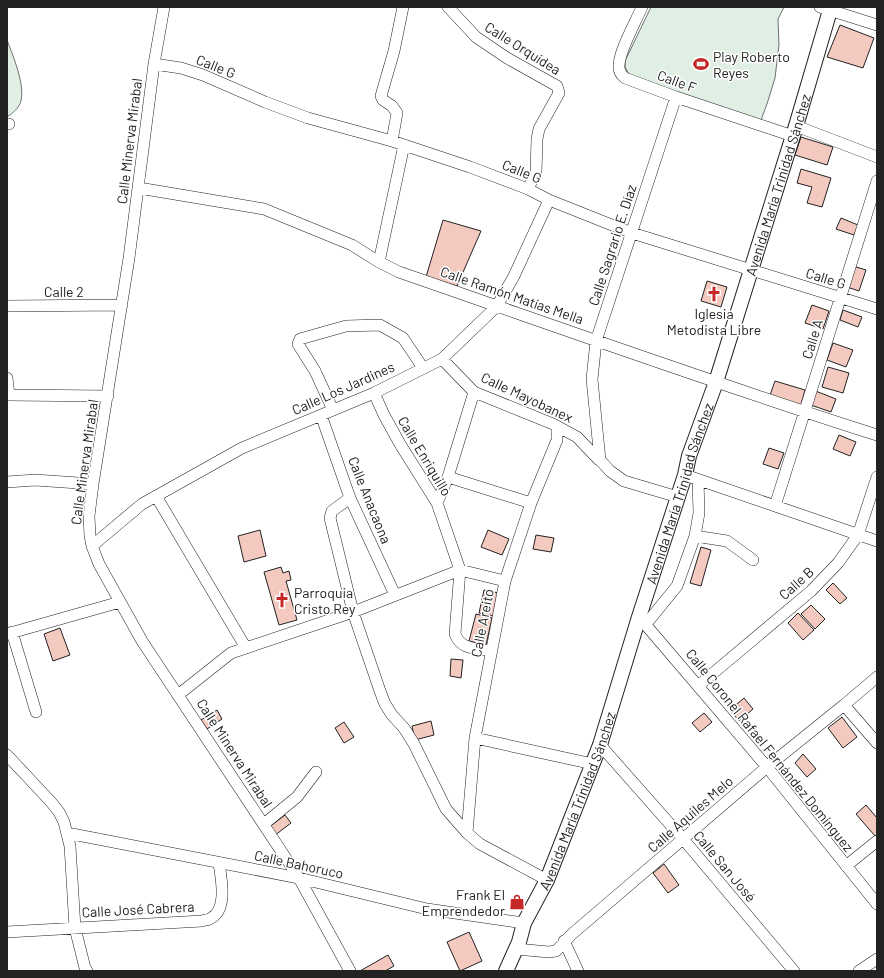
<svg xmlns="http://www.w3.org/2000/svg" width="884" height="978" font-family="Barlow,sans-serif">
  <rect width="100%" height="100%" fill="#fff"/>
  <path fill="#e0efe3" stroke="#6f6f6f" d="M651,7h133l-6,12 1,26 -4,33 -8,26 -6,16 -126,-42c-8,-5 -10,-8 -10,-17z
    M7,40c6,16 18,44 14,61 -2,7 -8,12 -14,16z"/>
  <path fill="#f3c9c0" stroke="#222" d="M840,25l34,13 -11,30 -36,-11z
    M801,137l32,10 -6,18 -32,-10z
    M801,169l30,9 -9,29 -15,-4 5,-16 -15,-4z
    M841,218l17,7 -4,10 -18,-6z
    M443,220l38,11 -24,55 -31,-9z
    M853,266l13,4 -7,21 -12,-4z
    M707,281l20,6 -6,20 -20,-6z
    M812,305l17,6 -6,18 -18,-6z
    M843,310l19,7 -4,10 -18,-7z
    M833,343l20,7 -7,17 -19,-7z
    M828,367l21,6 -6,20 -21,-6z
    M775,381l30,9 -5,18 -31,-10z
    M813,390l23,9 -5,13 -23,-8z
    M839,435l17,7 -6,14 -17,-7z
    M769,448l15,5 -6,16 -15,-5z
    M260,530l6,26 -22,6 -6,-26z
    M488,530l21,9 -7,16 -21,-8z
    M536,535l18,3 -3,14 -18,-3z
    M701,547l10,3 -10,36 -11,-3z
    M281,567l2,6 6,-2 2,9 -5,1 11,39 -18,5 -15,-53z
    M833,583l14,15 -7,6 -14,-14z
    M484,590l15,3 -6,23 -14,-3z
    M811,605l14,14 -10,10 -14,-15z
    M798,613l16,17 -11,10 -15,-17z
    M476,614l16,4 -6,27 -17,-4z
    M60,628l10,27 -17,6 -9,-27z
    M451,659l12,1 -2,18 -11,-2z
    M744,698l9,11 -14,12 -9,-11z
    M217,710l5,9 -15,10 -6,-9z
    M704,713l8,9 -12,10 -8,-9z
    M842,717l15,20 -14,11 -15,-20z
    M431,721l3,14 -19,5 -3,-14z
    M344,722l10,15 -10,6 -9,-15z
    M803,754l13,15 -9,8 -12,-14z
    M866,805l11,13v16l-2,2 -19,-22z
    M285,815l6,8 -17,13 -6,-8z
    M664,864l15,21 -11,8 -15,-20z
    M469,932l13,29 -22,10 -13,-29z
    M388,955l6,11 -9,5h-25z"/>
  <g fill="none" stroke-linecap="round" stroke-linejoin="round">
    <defs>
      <path id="minor" d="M164,7l-10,57 -25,194 -36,226 -4,32 1,20 2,10 7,18 43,77 157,237 51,93
        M448,7l28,30 31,21 50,28 2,7 -20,36 -2,10 -1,33 -8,17
        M642,7c-6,14 -24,46 -23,60 0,4 2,8 6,11l51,19 117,39
        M820,7l57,18
        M154,64l27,4 22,7 62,27 43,16 84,23 78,26 58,22 21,11 83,33 245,76
        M676,97l-80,244 -4,38 8,81 10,11 14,10 54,16
        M7,124h2
        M796,126l81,31
        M392,141l5,-28 -5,-7 -9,-6 -2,-4 13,-45 9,-44
        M139,188l125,21 88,36 27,17 20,10c159,55 317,112 478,163
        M379,262l25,-117
        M7,306l115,-1
        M442,359l32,33 79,32 24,13 22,23
        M7,378l2,17
        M374,393l10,22 16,29 37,59 23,67 -5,64c6,16 21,14 37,17
        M7,395l101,1
        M333,410l-18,-39 -17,-27 2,-5 46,-13 34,-1 23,13 20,30
        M321,415l29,83 45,97
        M685,475l192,66
        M448,477l83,26
        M7,482l28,-2 58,4
        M156,496l90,152
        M350,498l-18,13 -2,7 23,94 27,79 5,13 7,11 12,13 10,16 32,65 21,24 13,11 67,36
        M437,503l11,-26 26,-85
        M775,506l102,-325
        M695,536l32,5 26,19
        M92,546l50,-42 100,-56 132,-55 68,-34 55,-53 17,-30 35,-76
        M639,617l128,150 110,137
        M646,624l31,-38 18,-50 4,-23 -1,-33
        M12,632l24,80
        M7,634l113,-32
        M699,685l112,-94 27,-28 20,-28 19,-58
        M178,695l53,-42 122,-41 107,-42 45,11
        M844,705l33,38
        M475,738l118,26
        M600,745l84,95 110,131
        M7,755l44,47 8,10 5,10 6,24 5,82 10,40 2,3
        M264,824l33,-27 19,-25
        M67,833l232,45 128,31 97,14
        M467,833l8,-95 30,-157 26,-78 26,-63v-14
        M846,866l31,-25
        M7,932l195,-11c3,-1 7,-1 9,-3 17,-9 10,-40 8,-55
        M564,941l14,30
        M516,949l33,3 7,-1 16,-17 195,-167 77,-62 33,-28
        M859,971l18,-12"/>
      <g id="major">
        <path id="s1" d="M506,971l13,-29 5,-19 23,-43 53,-135 39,-128 46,-142 4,-19 27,-74 80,-256 35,-119"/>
      </g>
    </defs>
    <use href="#minor" stroke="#222" stroke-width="12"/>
    <use href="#major" stroke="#222" stroke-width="16"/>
    <use href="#minor" stroke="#fff" stroke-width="11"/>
    <use href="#major" stroke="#fff" stroke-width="14"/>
  </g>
  <defs>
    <symbol id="stadium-bare" viewBox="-9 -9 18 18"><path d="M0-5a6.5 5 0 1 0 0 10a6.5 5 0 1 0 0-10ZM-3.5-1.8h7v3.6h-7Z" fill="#c62828" stroke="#fff" stroke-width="2.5" paint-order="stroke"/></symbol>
    <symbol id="church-bare" viewBox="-9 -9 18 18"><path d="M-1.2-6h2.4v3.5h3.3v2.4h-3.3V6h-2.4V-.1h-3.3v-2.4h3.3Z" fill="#c62828" stroke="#fff" stroke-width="2.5" paint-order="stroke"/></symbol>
    <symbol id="shop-bare" viewBox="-9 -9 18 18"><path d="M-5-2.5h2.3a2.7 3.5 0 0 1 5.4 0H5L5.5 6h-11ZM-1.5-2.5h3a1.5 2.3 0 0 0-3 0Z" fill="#c62828" stroke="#fff" stroke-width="2.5" paint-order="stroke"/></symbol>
  </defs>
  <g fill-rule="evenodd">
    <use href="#stadium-bare" x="690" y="53" width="22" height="22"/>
    <use href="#church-bare" x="703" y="283" width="22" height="22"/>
    <use href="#church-bare" x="271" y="589" width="22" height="22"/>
    <use href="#shop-bare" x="506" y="891" width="22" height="22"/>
  </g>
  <g text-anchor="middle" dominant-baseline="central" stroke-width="3" stroke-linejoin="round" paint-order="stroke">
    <g font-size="14" fill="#222" stroke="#fff">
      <text transform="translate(523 48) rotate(32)">Calle Orquídea</text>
      <text transform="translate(216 66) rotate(22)">Calle G</text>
      <text transform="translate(677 81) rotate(20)">Calle F</text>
      <text transform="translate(129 141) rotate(-83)">Calle Minerva Mirabal</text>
      <text transform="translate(522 171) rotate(22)">Calle G</text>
      <text stroke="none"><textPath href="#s1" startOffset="833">Avenida María Trinidad Sánchez</textPath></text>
      <text transform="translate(612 245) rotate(-72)">Calle Sagrario E. Díaz</text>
      <text transform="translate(826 278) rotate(17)">Calle G</text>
      <text x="64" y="291">Calle 2</text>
      <text transform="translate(512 295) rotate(19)">Calle Ramón Matías Mella</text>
      <text transform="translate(812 339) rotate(-73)">Calle A</text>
      <text transform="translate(343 388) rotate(-24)">Calle Los Jardines</text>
      <text transform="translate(527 397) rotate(25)">Calle Mayobanex</text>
      <text transform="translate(425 456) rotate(59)">Calle Enriquillo</text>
      <text transform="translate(84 462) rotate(-82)">Calle Minerva Mirabal</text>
      <text stroke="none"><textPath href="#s1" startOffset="509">Avenida María Trinidad Sánchez</textPath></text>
      <text transform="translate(370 500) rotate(68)">Calle Anacaona</text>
      <text transform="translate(796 583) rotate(-42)">Calle B</text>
      <text transform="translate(482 623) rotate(-79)">Calle Areito</text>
      <text transform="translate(770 750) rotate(51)">Calle Coronel Rafael Fernández Domínguez</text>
      <text transform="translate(235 753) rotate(57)">Calle Minerva Mirabal</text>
      <text stroke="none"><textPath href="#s1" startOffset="185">Avenida María Trinidad Sánchez</textPath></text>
      <text transform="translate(690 814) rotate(-41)">Calle Aquiles Melo</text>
      <text transform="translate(299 864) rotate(12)">Calle Bahoruco</text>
      <text transform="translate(725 866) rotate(50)">Calle San José</text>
      <text transform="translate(138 909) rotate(-3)">Calle José Cabrera</text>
    </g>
    <g font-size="14" fill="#222" stroke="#fff" text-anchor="start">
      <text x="713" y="56">Play Roberto<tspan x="713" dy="16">Reyes</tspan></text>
      <text x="714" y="313" text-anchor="middle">Iglesia<tspan x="714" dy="16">Metodista Libre</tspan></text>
      <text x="294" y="592">Parroquia<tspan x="294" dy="16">Cristo Rey</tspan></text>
      <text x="505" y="894" text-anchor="end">Frank El<tspan x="505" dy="16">Emprendedor</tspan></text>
    </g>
  </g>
  <rect width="884" height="978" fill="none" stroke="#222222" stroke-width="16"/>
</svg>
